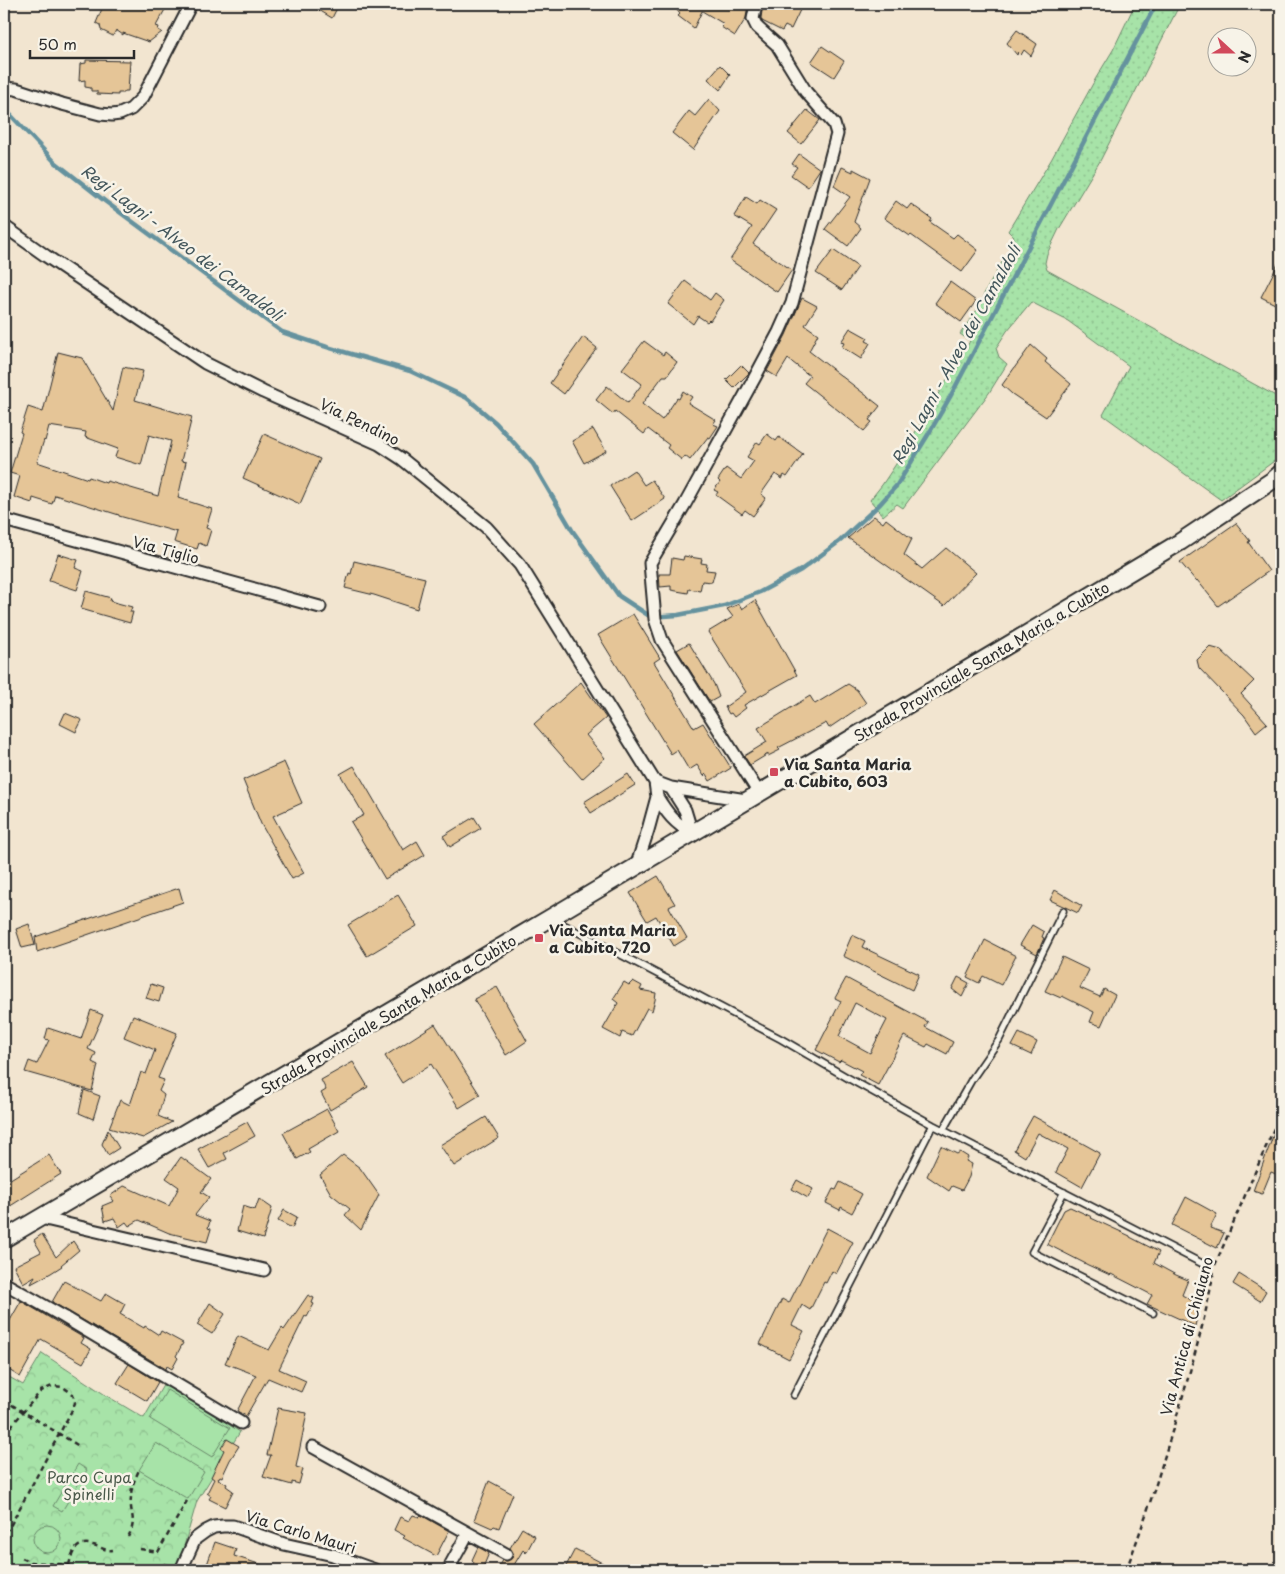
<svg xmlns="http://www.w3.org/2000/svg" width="1285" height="1574" font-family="'Playpen Sans',sans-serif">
  <defs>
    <pattern id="grass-dots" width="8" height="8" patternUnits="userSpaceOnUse" patternTransform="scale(1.25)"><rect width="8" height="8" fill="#a7e3a8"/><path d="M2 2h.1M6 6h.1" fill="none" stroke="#90c391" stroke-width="1.8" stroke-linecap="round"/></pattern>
    <pattern id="forest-crowns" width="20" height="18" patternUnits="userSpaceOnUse" patternTransform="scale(1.25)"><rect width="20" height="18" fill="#a7e3a8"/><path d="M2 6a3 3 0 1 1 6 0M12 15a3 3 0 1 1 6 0" fill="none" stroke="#90c391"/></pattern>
  </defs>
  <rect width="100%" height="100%" fill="#f2e5d0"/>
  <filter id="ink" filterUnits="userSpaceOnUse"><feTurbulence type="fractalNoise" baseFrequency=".02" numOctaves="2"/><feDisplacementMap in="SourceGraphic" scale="10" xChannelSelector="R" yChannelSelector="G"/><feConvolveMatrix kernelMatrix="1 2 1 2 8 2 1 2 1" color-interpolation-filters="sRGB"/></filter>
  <g filter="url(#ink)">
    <path fill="url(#grass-dots)" stroke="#69876a" d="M1135,4h45l-80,157 -41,68 -12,25 -2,9 2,7 234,129v57l-60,44 -118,-85 26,-49 -61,-45 -37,-19 -24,29 -11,17 3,9 8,7 -18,29 -86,115 -6,-4 -14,12 -13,-16 12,-15 16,-24 72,-120 -10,-7 24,-34v-6l30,-53v-4l-6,-6 43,-71 45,-82 17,-28z"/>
    <path fill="url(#forest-crowns)" stroke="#69876a" d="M42,1353l65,43 37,22 21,-36 75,50 -43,69 -19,66 -14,-4 -5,7h-155v-196l19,11z"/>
    <path fill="#a7e3a8" stroke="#69876a" d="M167,1390l63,38 -18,29 -62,-38z
      M156,1443l48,29 -16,27 -49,-29z
      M78,1464l9,6 -25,41 -9,-5z
      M33 1539a14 14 0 1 1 28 0a14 14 0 1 1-28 0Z"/>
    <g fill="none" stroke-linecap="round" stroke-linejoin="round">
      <path stroke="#65929e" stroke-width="4.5" d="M4,108l51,54 51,40 176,130 45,15 83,24 57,27 29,25 37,41 39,66 47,66 32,21 27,-2 46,-9 36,-14 41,-22 39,-29 40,-37 17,-19 34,-55 19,-33 206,-393"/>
    </g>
    <path fill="#e5c597" stroke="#2b2b2b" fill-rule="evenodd" d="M104,4h64l-12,22 3,1 -1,3 4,2 -13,10 -26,-9v2l-7,-5 -3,6 -12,-6 -1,-5 -4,-2z
      M309,4h22l6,4 -5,10z
      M672,4h76l-2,14 -11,18 -14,-9 3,-3 -22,-13 -8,17 -16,-12 2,-2z
      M763,4h25l12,6 -9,19 -6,-3 -3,5 -20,-10 -1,-3z
      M1017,30l20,14 -6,12 -7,-6 -3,5 -3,-3 -1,3 -10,-12z
      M822,46l22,15 -10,16 -23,-15z
      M86,60l44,1 -2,30h-3l-1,2h-6v2l-21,-1v-3h-6v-3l-6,-1v-7l-6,1 1,-17 6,-1z
      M720,65l10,10 -10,15 -12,-11z
      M709,99l11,12 -27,39 -21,-17 17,-22 6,5z
      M807,110l13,10 -19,24 -13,-11z
      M799,154l21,15 -12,18 -17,-12 6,-8 -5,-3z
      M842,167l11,5v-3l17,9 -16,44 7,6 -13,18 -23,-17 25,-32 -16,-11z
      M746,197l11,7 3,-4 16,10 -23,34 39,26 -15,22 -47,-32 22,-33 -18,-11z
      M896,201l11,8 4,-5 21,15 -2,3 23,16 4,-4 21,16 -16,22 -51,-37 -1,1 -26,-18z
      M833,250l25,17 -16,23 -26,-17z
      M1281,258v45l-4,-2 -2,3 -14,-7z
      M685,281l25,19 5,-7 9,7 -14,21 -1,-1 -2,2 -9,-6 -5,8 -25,-20z
      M950,282l26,19 -15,21 -26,-19z
      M802,298l15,8 -12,19 13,9 -9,17 71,55 -11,14 3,2 -8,9 -60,-48 6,-7 -22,-17 -11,18 -10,-6 19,-36z
      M850,328l18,10 -2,3 4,2 -9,16 -19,-12 2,-4 -3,-1z
      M583,337l14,11 -33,46 -14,-11z
      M644,341l19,14 2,-3 12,10 -10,14h-4l-21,28 20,16 15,-22 2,1 4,-8 9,6 -4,6 28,17 -3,4 5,2 -8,12 -2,-1 -18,23 -5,-4 -3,4 -15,-12 2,-3 -21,-16 -4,5 -29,-23 -2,3 -17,-14 11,-14 21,17 14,-19 -20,-15z
      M1031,345l16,14 -2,3 26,22 -25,33 -34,-23 -10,-9z
      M58,352l24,6 31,53 10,-44 20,4 -8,29 57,17 -11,44 5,1 -8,36 34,11 -6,19 5,2 -5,16 -7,-3 -2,6 -23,-7 3,-10 -58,-16v-1l-64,-20 -3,9 -19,-6 -1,5 -18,-6 6,-21 -10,-3 12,-40 -2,-1 8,-25 15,5zM49,426l37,6 -1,5 33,12 -3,8 26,8 8,-30 22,6 -13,55 -51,-15 -1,2 -17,-6 -1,2 -51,-17 7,-22 1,1z
      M741,365l8,8 -15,15 -8,-8z
      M593,429l13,22 -22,12 -12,-22z
      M264,434l56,25 -20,45 -57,-26z
      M767,434l9,7 3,-4 24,17 -16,23 -3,-2 -2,4 -7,-5 -14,20 5,4 -13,18 -8,-6 -3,4 -26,-19 2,-3 -4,-2 6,-8 -2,-2 8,-12 15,11 13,-18 -7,-4 10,-15 3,2z
      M634,470l10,15 8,-5 13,19 -33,22 -22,-35z
      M874,516l9,7 3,-4 26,20 -8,16 18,14 24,-21 30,25 -32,33 -96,-68z
      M1236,523l14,18 -2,1 21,29 -51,35 -21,-26 -1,1 -16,-19z
      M58,554l20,6 -3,8 8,3 -6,19 -28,-9z
      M684,556l18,3 -1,4 6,1 -1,6 9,1 -3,11 -10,-1 -2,10 -11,-2 -1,4 -17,-3v-4l-11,1 -1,-13h11l2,-16 11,2z
      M354,561l71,17 -8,31 -43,-14 -29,-7 4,-15 2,1z
      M86,591l25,7 -1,3 22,6 -2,5h3l-3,11 -49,-14z
      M755,600l42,75 -53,30 2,3 -12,9 -3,-4 -2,1 -4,-7 21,-15 -38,-60 25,-15 -6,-8 12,-5 3,5z
      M633,614l27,44 -6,4 40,66 9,-5 28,45 -21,13 -4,-7 -2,2 -7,-11 -8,5 -12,-20 -6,4 -73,-119z
      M689,643l25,41 5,13 -9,5 -33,-52z
      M1210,647l11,3 33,31 -13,13 26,29 -11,9 -12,-17 -45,-47 -2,-8z
      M581,682l25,36 -20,17 19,23 -23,21 -48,-55z
      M848,684l9,6 9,13 -37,25 -3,-5 -48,25 2,2 -12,6v-2l-18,11 -6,-9 23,-14 -9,-14 52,-32 5,8z
      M65,713l17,7 -6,12 -16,-8z
      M284,762l18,41 -29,13 31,57 -12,6 -31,-55 -18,-44z
      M354,766l49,84 14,-9 8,14 -40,24 -34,-57 13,-7 -24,-41z
      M628,774l7,11 -44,28 -7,-11z
      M474,817l7,11 -31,19 -7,-11z
      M658,876l17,28 -6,3 18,31 -13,8 -18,-30 -9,5 -17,-28z
      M179,888l4,14 -146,50 -2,-15z
      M1055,890l27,16 -4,7 -28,-13z
      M398,895l19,31 -50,30 -19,-31z
      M29,924l6,21 -13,3 -6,-19z
      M1032,925l12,7 -2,5 2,1 -7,16 -17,-9z
      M852,935l13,6 -3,6 57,27 -7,16 -69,-34z
      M985,940l31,16 -15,29 -18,-9 -4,7 -12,-6z
      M1062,957l27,13 -9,18 20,9 4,-8 11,6 -14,31 -11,-4 4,-10 -32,-16 -1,2 -16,-7z
      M958,977l11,6 -7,14 -10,-8z
      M846,978l82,44 -3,5 28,15 -6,12 -19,-10 -2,3 -22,-11 -26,49 -19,-10 3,-4 -21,-11 -2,2 -23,-12 25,-49 -6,-3zM855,1003l32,17 -17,33 -31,-17z
      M633,981l9,5 -2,4 16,3 -1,7 -3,11 -5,-3 -15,28 -10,-4 -2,6 -17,-9 15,-26 -5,-4 11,-17 5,3z
      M151,984l12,4 -4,14 -13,-4z
      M497,987l30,54 -21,14 -32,-56z
      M91,1010l12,5 -15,34 8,4 -4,9 6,3 -6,26 -67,-19 4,-11 8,3 12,-24 -4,-1 3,-11 33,11z
      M133,1015l44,18 -19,45 6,2 -5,11 5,4 -6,21 14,6 -29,16 -34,-10 11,-28 10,5 11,-33 5,2 9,-24 -31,-13z
      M435,1024l45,71 -21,13 -28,-44 -29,19 -17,-27z
      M1019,1033l18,9 -6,13 -19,-9z
      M353,1062l15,25 -38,23 -9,-17 5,-3 -5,-10z
      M84,1090l16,6 -7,23 -14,-6z
      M327,1109l12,22 -31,18 2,3 -13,7 -14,-26z
      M1033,1116l67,37 -18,34 -26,-15 12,-23 -30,-16 -13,24 -11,-7z
      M486,1117l13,21 -45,28 -14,-21z
      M1280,1117h1v59l-10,-4 -9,22 -9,-3z
      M247,1122l8,14 -31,17 3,6 -18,9 -11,-19z
      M108,1130l11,18 -11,7 -6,-11z
      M941,1146l16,8 3,-2 8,5 -2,4 6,3 -3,13 -7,13 -10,-4 -3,5 -22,-15z
      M49,1155l12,19 -57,36v-27z
      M343,1155l17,13 19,27 -18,35 -16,-15 5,-6 -19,-15 -11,-19z
      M181,1157l30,22 -10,13 8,5 -14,18 15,6 -2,7 3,1 -4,13 -38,-9 -30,-13 -10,6 -3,-4 -7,5 -5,-9 -9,3 -3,-15 12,-5 -4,-5 14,-10 45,20 10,-19 -13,-9z
      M797,1180l16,9 -5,9 -16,-9z
      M840,1182l22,12 -10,19 -11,-6 -1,3 -14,-7 7,-14 3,1z
      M1186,1197l31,17 -7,14 14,5 -7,15 -45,-23z
      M259,1199l13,9 -9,31 -26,-8 6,-25 12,4z
      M1070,1207l22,10 -1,1 39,18v1l29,15 -5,11 22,12 12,5 -6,15 18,10 -5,21 -48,-22 5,-9 -41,-21 -1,1 -22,-10 -41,-21 17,-34z
      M284,1210l13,7 -5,11 -14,-7z
      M827,1228l26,14 -17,32 -4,-3 -6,12 -2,-1 -14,28 -8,-5 -10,20 12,6 -15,28 -29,-15 22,-45 7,4z
      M42,1234l14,23 17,-16 6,9 -18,15 1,1 -11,7 -20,11 4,-8 -12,7 -9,-17 27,-14 -7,-12z
      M1239,1274l27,17 -6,10 -27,-17z
      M64,1281l37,20 5,-8 19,11 -5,10 24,14 1,-2 14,9 2,-4 22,12 -7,13 2,2 -6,11 -5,-3 -1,3 -114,-67z
      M308,1295l6,3 -2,5 2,1 -7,13 -2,-1 -26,53 27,12 -5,11 -33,-14 -22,38 -9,-5 19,-36 -31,-12 13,-27 31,14 13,-22 2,2z
      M21,1301l63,37 -3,5 10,6 -8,14 -42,-24 -21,38 -16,-10v-36z
      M210,1303l15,11 -13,20 -15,-9z
      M129,1364l29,18 -11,19 -30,-18z
      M278,1408l29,5 -11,54 7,2 -4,15 -7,-2v3l-29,-8 8,-22h-4z
      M227,1439l12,7 -9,14 -8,17 -2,-1 -2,3 9,5 -1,2 7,5 -8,16 -16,-8 2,-3 -4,-3 7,-14 -3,-2 13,-27 -3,-2z
      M489,1481l24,13 -14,34 -5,-2 -2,2 -18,-8z
      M413,1515l6,2 2,-2 28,16 -13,25 -33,-18 2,-2 -11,-6 6,-13 9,4z
      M522,1528l13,8 -9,17 -3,-3 -12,20h-14l5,-10 5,1 5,-3 1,-5 -3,-5z
      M215,1542l21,7 -2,7 37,12v2h-66z
      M478,1547l11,6 -7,17h-12l4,-8 -2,-2z
      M575,1549l41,21h-52z"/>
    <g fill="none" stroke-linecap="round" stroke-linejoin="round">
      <defs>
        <path id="lane" d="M553,919l228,120 67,39 85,47 272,140
          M943,1130l29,-51 27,-39 64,-129
          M1064,1192l-32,60 121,61
          M794,1395l139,-270"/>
        <path id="street" d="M756,4l-3,15 4,8 20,18 29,47 28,32 3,10 -45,169 -13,29 -24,45 -70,127 -35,59 5,56 7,21 97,153
          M4,88l12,1 46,15 38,10 12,1 8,-1 11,-5 12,-12 48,-93
          M4,226l42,30 159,107 58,29 116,52 23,15 84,68 34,38 135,217 2,15 -9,33 -12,37
          M4,520l316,87
          M655,782l16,6 75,12
          M671,788l14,22 7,23
          M657,797c10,16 17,26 35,36
          M41,1218l223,52
          M4,1283l60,34 177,106
          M313,1447l193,107
          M181,1570l14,-31 11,-8 8,-4 9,-1h10l51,18 49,11 42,15
          M456,1570l-4,-3 -1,-3 17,-31"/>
        <path id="secondary" d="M4,1239l546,-321 463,-276 167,-100 93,-62 8,-7"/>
      </defs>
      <use href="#lane" stroke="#2b2b2b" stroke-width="9"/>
      <use href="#street" stroke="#2b2b2b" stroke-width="15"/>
      <use href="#secondary" stroke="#2b2b2b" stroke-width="20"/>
      <path stroke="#2b2b2b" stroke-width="2.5" stroke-dasharray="5 4" stroke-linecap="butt" d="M1215,1265l66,-153
        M4,1400l75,46
        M4,1433l3,-2 34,-40 11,-5 11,1 10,7 2,9 -4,9 -63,118
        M128,1537c10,-18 1,-23 3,-40 0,-10 4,-18 8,-27
        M140,1549l18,3 30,-53
        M22,1558l9,4 38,3 5,5
        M69,1565c3,-13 8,-25 24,-20 8,2 12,6 20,5
        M1126,1570c19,-49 34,-98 49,-148 15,-50 30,-100 39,-152"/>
      <use href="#lane" stroke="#f7f3e8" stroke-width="5.5"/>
      <use href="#street" stroke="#f7f3e8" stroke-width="11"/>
      <use href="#secondary" stroke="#f7f3e8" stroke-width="16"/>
    </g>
  </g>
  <g fill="#d1495b" stroke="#f7f3e8" stroke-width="2">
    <rect x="769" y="767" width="10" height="10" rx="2.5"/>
    <rect x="534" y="933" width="10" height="10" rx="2.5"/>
  </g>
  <g text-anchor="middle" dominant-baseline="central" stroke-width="5" stroke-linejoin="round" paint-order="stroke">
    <g font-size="15" fill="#2b2b2b" stroke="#f7f3e8">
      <text transform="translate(360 421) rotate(26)">Via Pendino</text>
      <text transform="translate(166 549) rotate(15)">Via Tiglio</text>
      <text transform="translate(981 661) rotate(-31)">Strada Provinciale Santa Maria a Cubito</text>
      <text transform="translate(388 1014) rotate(-31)">Strada Provinciale Santa Maria a Cubito</text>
      <text transform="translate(1186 1336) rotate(-75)">Via Antica di Chiaiano</text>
      <text transform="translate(301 1531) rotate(17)">Via Carlo Mauri</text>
    </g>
    <g font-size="15" font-weight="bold" fill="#2b2b2b" stroke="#f7f3e8" text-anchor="start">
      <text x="784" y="763">Via Santa Maria<tspan x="784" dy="17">a Cubito, 603</tspan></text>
      <text x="549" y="929">Via Santa Maria<tspan x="549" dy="17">a Cubito, 720</tspan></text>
    </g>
    <g font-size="15" fill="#4a594a" stroke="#f7f3e8">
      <text x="89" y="1476">Parco Cupa<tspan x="89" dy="17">Spinelli</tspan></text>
    </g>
    <g font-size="16" font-style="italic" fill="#43565b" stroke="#f7f3e8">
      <text transform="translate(183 242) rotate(37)">Regi Lagni - Alveo dei Camaldoli</text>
      <text transform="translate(955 354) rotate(-61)">Regi Lagni - Alveo dei Camaldoli</text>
    </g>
  </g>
  <rect width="1285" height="1574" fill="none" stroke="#f7f3e8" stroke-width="20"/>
  <rect x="10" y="10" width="1265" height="1554" fill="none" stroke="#2b2b2b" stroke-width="2" filter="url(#ink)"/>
  <g transform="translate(1232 52) rotate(111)"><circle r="24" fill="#f7f3e8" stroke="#a5a39c"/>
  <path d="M0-4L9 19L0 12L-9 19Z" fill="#d1495b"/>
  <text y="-8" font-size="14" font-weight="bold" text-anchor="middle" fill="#2b2b2b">N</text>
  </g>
  <path d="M30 50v8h104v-8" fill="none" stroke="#2b2b2b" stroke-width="2.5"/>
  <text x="38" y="50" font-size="15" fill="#2b2b2b" stroke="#f7f3e8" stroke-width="4" paint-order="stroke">50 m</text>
</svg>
